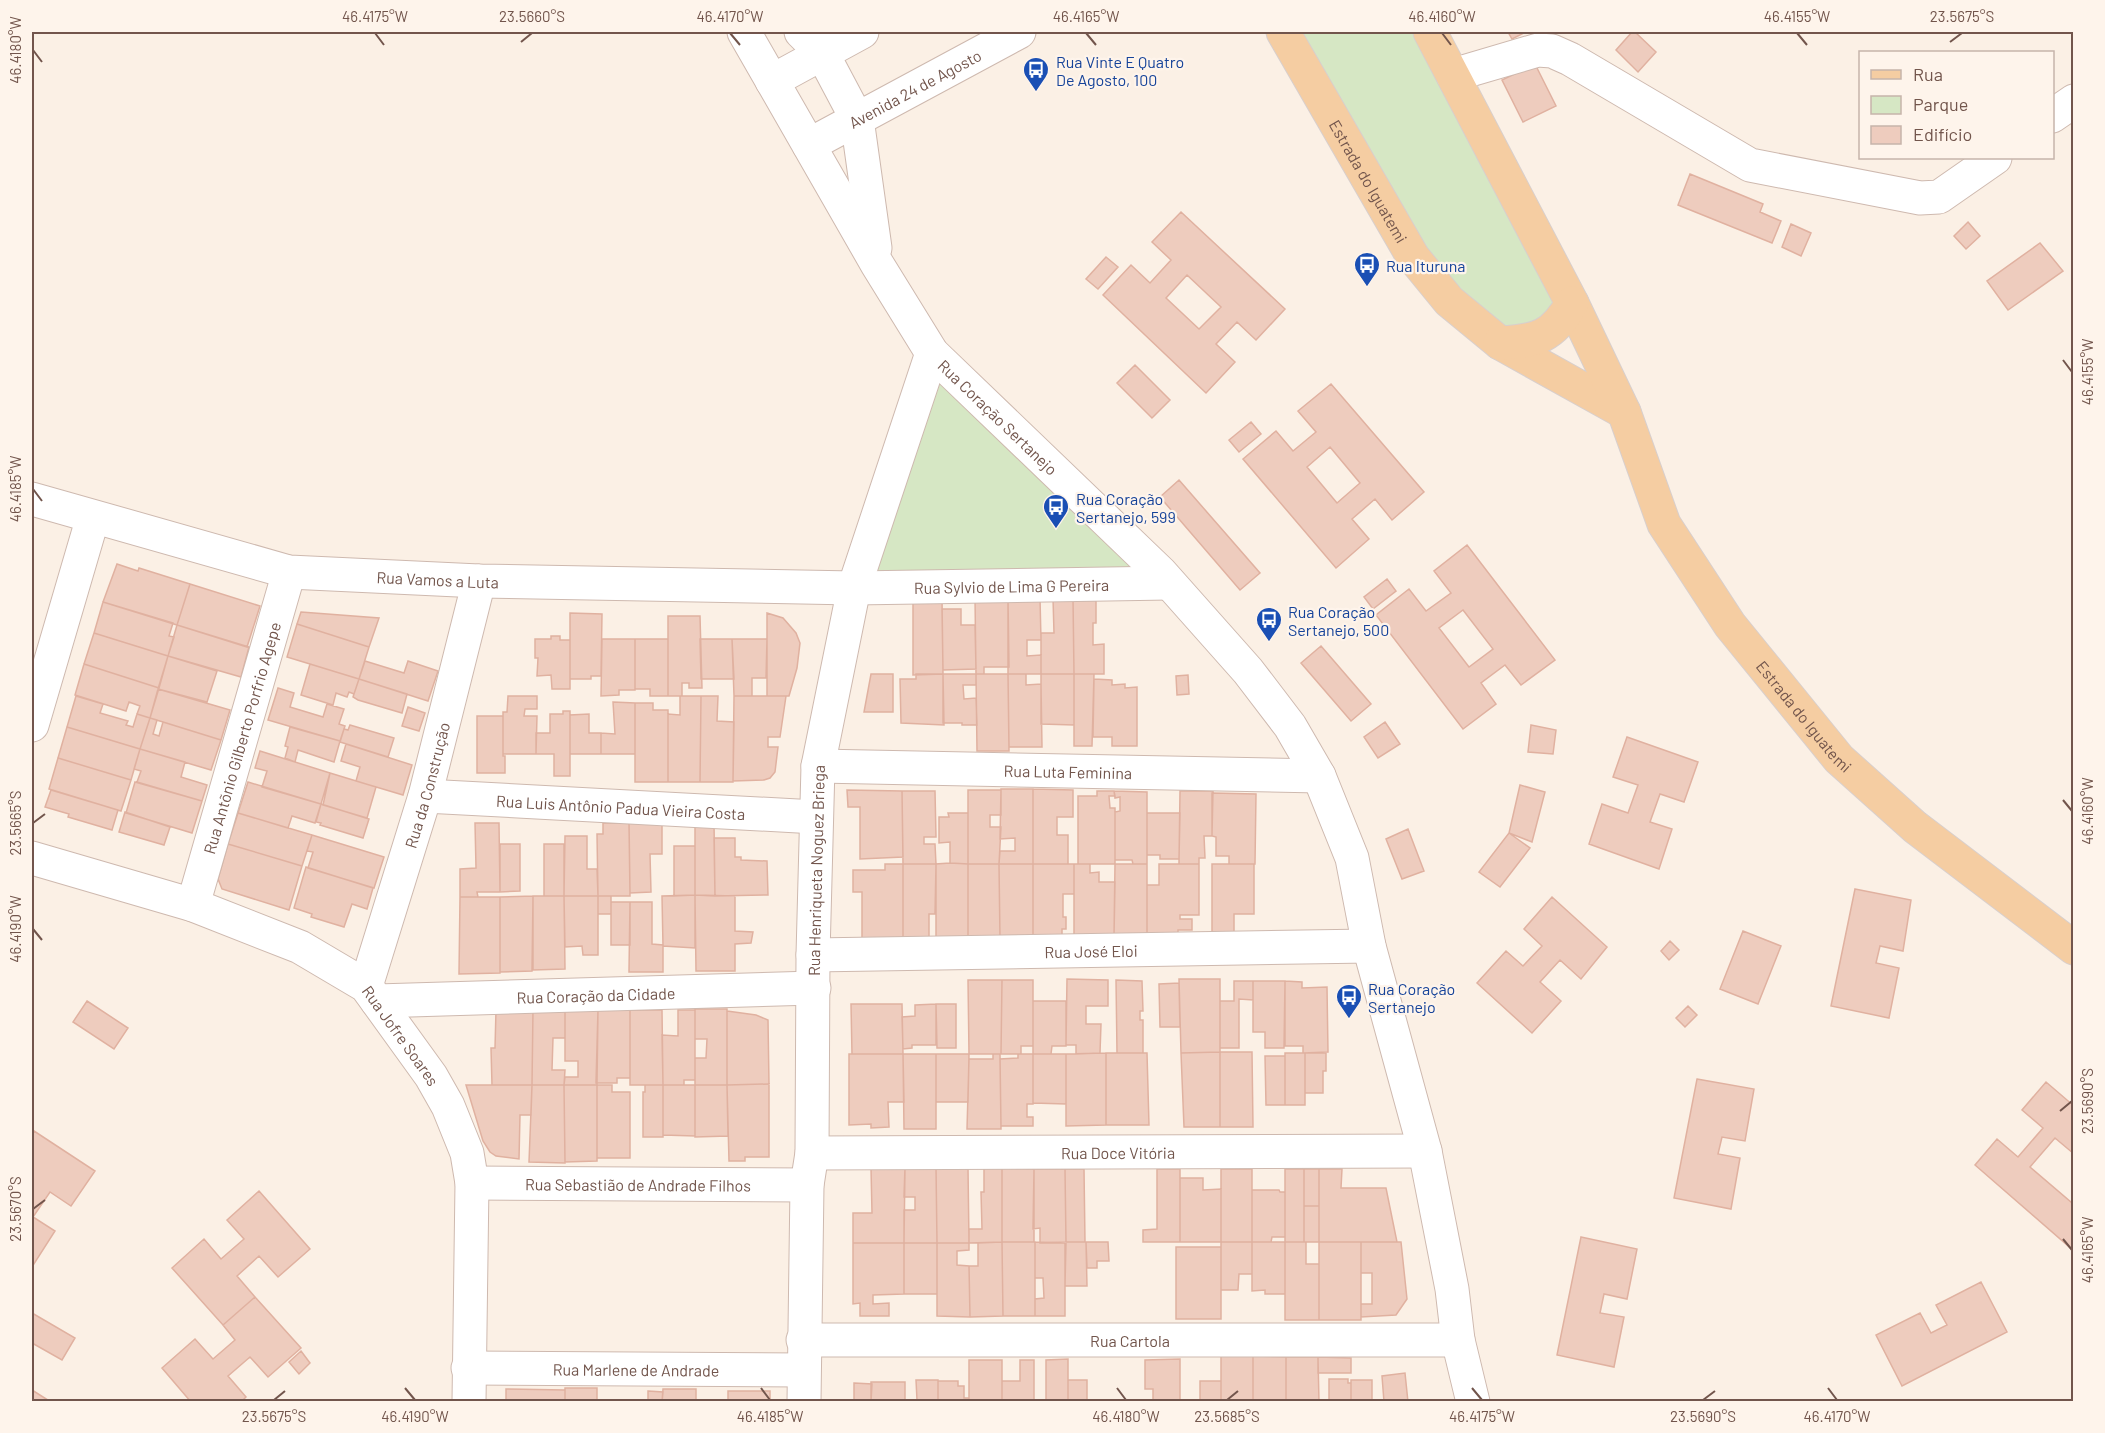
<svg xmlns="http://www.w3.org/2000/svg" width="2105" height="1433" font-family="Barlow,sans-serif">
  <rect width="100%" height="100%" fill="#fbf0e5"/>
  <path fill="#d6e7c4" d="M1283,32h147l142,271 -45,39 -78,-41z
    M935,360l228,220 -306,6z"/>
  <path fill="#eeccbe" stroke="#e0b1a0" stroke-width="1.5" fill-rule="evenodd" d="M1508,32h18l-14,7z
    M1632,32h3l21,20 -18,20 -22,-22z
    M1535,64l21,42 -33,16 -21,-42z
    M1690,174l73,30 -3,8 21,9 -9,22 -94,-38z
    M1181,212l104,97 -29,31 -19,-18 -21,22 19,18 -29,31 -103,-98 28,-30 19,18 21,-23 -19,-18zM1187,275l34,32 -22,22 -33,-31z
    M1968,222l12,14 -14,13 -12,-13z
    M1791,224l20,9 -10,23 -19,-9z
    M2040,243l23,28 -55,39 -21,-29z
    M1106,257l12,10 -20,22 -12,-10z
    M1135,365l35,35 -18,18 -35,-35z
    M1331,384l93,108 -32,28 -17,-21 -23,20 17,20 -33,29 -93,-109 33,-28 17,20 23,-19 -18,-21zM1330,447l30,36 -23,20 -30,-36z
    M1251,422l10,12 -22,18 -10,-12z
    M1179,480l81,93 -20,17 -80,-93z
    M1467,545l88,115 -34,25 -16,-20 -24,18 15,21 -33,25 -87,-114 33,-26 17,22 25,-18 -17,-22zM1463,610l30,39 -24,18 -30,-39z
    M117,564l21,7 1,-3 51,16 -13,41 -74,-23z
    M1387,579l9,12 -23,18 -9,-12z
    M190,584l70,22 -13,41 -70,-22z
    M1008,597l1,70h-25v7h-8l-1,-76z
    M1008,597l32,1 1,42h-14v16l14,-1v19h-33z
    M1053,598h20l1,76h-33v-41h13z
    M1073,598l23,1v24h-3v22l11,-1v30h-30z
    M913,599h29l1,75 -30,1z
    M103,602l70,21 -4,13 5,1 -6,19 -74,-23z
    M942,609h19v16h14l1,44 -33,1z
    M301,612l78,6 -10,29 -72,-23z
    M570,613l32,1 -1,62h-10v3h-21z
    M767,613l16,5 13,15 4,10 -3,25 -8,28h-22z
    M668,616h32l2,72h-13v-5h-7v13h-14z
    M297,624l72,23 -10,32 -72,-22z
    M177,625l72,22 -8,30 -73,-21z
    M94,633l74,23 -9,32 -75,-24z
    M551,636h9v4h10v49h-18l-1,-14 -14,1 1,-18h-3v-19h16z
    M602,639h33v51h-16v5l-18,1z
    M635,639h33v57h-18v-7h-15z
    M700,639h32l2,40h-33z
    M732,639h35l-1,39h-14v18h-18z
    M1321,646l50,58 -20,17 -50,-58z
    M168,656l49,15 -10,31 -49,-13z
    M365,661l39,12 4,-12 30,10 -10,30 -69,-22z
    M84,664l75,24 -9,30 -13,-4 3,-8 -11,-4 -3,9 -51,-16z
    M310,664l49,15 -5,15 -5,-2 -2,5 -11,-4 -3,12 -32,-10z
    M871,674h22v38h-29z
    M916,674h27l1,51 -43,-2 -1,-44h16z
    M943,674h33v11h-13l1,14 12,-1 1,27h-15v-2h-19z
    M976,674h32l1,77h-32z
    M1008,674h18v11l15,-1 1,63h-33z
    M1041,674h33v51l-33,-1z
    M1074,674h20l-2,72h-18z
    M1188,675l1,19 -12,1 -1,-19z
    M359,679l48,15 -5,19 -44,-13 -5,-3z
    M1094,679l18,1v5l13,-1v4l12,-1v59h-25v-9h-19z
    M278,688l16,5 -4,14 33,10 4,-13 17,5 -5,15 6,2 -5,15 -72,-21z
    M158,689l72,21 -9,30 -71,-22z
    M76,696l27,8 -3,9 28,8 -2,4 7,2 4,-13 13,4 -10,31 -73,-22z
    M508,696h29v13h-12l-1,7h13l-1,38h-33v-42h4z
    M680,696h21l-1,86h-32v-68l12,1z
    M701,696h17l-1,25 17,1 -1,60h-33z
    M734,696h52l-6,41h-12v10h10l-3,25 -5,6 -6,2 -31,1z
    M613,702l22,1v51h-34v-21l14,1z
    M635,703h18v7h15v72h-33z
    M408,707l17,6 -6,18 -17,-5z
    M563,711h7v65h-16v-22h-18v-21h14v-19h13z
    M589,714v19h12v21h-31v-39z
    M477,716h26v40h2v17h-28z
    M150,718l7,2 -4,14 6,2 4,-14 58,18 -10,30 -71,-21z
    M1385,722l15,22 -22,14 -14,-21z
    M350,725l44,13 -6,19 -48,-15 4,-13 4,1z
    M1531,725l25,5 -3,24 -25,-2z
    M67,727l73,22 -9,31 -73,-22z
    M290,727l50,14 -6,21 -36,-12 -3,12 -10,-4 3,-11 -3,-1z
    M1627,737l71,25 -14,40 -24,-8 -10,28 22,7 -13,40 -70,-25 13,-40 26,9 10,-28 -25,-8z
    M346,744l66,21 -9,30 -47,-14 4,-14 -19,-6z
    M140,749l45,13 -4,15 26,8 -5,16 -65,-19 4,-11 -7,-2z
    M260,751l70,22 -9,31 -59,-17 5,-16 -12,-3z
    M58,758l73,22 -10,31 -72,-22z
    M330,773l46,14 -9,31 -44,-13z
    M135,782l67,19 -10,32 -66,-20z
    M248,782l73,22 -6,19 -23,-7 -4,12 -50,-15z
    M1520,785l25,7 -13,50 -23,-9z
    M1001,789h32v75h-34l1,-13h15v-13l-15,1z
    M1033,789l40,1v27h-16v18h11v29h-35z
    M51,790l67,20 -6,20 -44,-13 1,-3 -24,-7z
    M847,790l55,1 1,66 -43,2v-52h-12z
    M968,790h33v25h-11v12h11l-2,37h-31z
    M902,791h33l1,46h-12v7h11l1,20h-33z
    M1097,791h17l1,5h-6l1,12h5v56h-37v-68h19z
    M1114,791l33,1v72h-14l-1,-4h-17v-48l5,-1v-14l-5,1z
    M1180,791h33l-1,45h-8l1,22h-6v6h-20z
    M1212,793l44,1 -1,70h-26v-8h-13v-19l-4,-1z
    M321,804l48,15 -6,19 -43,-13 1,-2 -5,-1z
    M125,812l45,15 -6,18 -45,-13z
    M238,813l74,22 -10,31 -74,-22z
    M948,813h20v51l-18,-1v-21l-11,1v-26h10z
    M1147,813h33l-1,46h-19v-4h-13z
    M629,820h33v34h-12l1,38 -21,1z
    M714,822l1,74 -20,-1v-72z
    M475,823h24l1,69h-23l1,5h-18v-28l16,-1z
    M603,823h26l1,73h-32l-1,-62h6z
    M1408,829l16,42 -22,8 -16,-40z
    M1509,833l21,15 -30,39 -21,-15z
    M312,835l72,22 -10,31 -66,-20 5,-16 -6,-1z
    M565,836h22v33h10l1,27h-34z
    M714,838h21v19h6v3l26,1 1,34 -53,1z
    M228,844l74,22 -13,44 -67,-21 -4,-10z
    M500,844h20v47l-20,1z
    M544,844h20v52h-20z
    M674,846h21v49l-21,1z
    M950,863l18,1v75h-32v-75z
    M885,864h18v75l-41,-1v-46h-9v-22h32z
    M903,864h33l-1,50h-6v25h-26z
    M968,864h31l1,75h-32z
    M999,864h34v75h-33z
    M1033,864h41v30h-11v23h3v12h-4v8h-29z
    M1074,864h16v9l9,-1v10h16l-1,55h-40z
    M1115,864h32v73h-33z
    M1159,864h40v51h-19v4h12v11h-14v7h-31v-52h12z
    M1212,864h42v50h-20v23h-22z
    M306,867l67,21 -6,21 -15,-5 -8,23 -33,-10 1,-3 -18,-6z
    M1855,889l56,11 -8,51 -23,-5 -4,17 23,5 -10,50 -58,-12z
    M695,895v53l-32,-2 -1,-50z
    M695,895l40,1v35l18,1 -2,11 -16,1v27h-39z
    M533,896l-1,75 -32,1v-75z
    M533,896h31l1,73 -32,1z
    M564,896h34v59h-15l-1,-9 -17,1z
    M598,896h13v18h-13z
    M460,897h40v76l-41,1z
    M1552,897l55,50 -26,32 -21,-19 -20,22 21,19 -29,32 -55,-50 29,-32 17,15 19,-20 -18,-17z
    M611,902h19v43h-19z
    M630,902h22v42l11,1v27h-34z
    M1743,931l38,15 -23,58 -38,-15z
    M1670,941l9,9 -10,10 -8,-9z
    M1067,979l41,1v26h-22v18h15l-1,29 -24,1v-9h-10z
    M1179,979h41v73l-39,1z
    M968,980h34l-1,74h-32z
    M1002,980h31v66h-12v8h-20z
    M1116,980l26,1 1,30h-3v9h3v33h-26z
    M1234,981h19v19l-14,-1v49h-19v-47h14z
    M1253,981h32l-1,67h-19v-16h-12z
    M1285,981l17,1v6l25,-1 1,65 -25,1v-7h-18z
    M1179,983l1,44h-20l-1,-43z
    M87,1001l41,27 -14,21 -41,-27z
    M1033,1001h33v45h-14l-1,8h-18z
    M851,1004h51l1,50h-51z
    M936,1004v41h-24v3l-9,1 -1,-32 13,-1v-11z
    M936,1004h20v44h-19z
    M1688,1006l9,9 -12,12 -9,-9z
    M598,1009l32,1v68h-13v5h-21z
    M598,1009l-1,76h-33l1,-8h13v-16h-13v-51z
    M695,1009h32v76h-32v-27h11l1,-19h-12z
    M496,1010h37l-1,75h-40l-1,-37h4z
    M533,1010h32v28h-12l-1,32h13l-1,15h-32z
    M630,1010h32l1,75h-33z
    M678,1010h17v70h-11v5h-21l-1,-50 16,1z
    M727,1011l29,4 12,5 1,64 -42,1z
    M1220,1052h32l1,75h-33z
    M1220,1052v75h-36l-3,-74z
    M1106,1053h41l2,72h-43z
    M1106,1053v72l-40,1v-72z
    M1285,1053h20v52h-20z
    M1305,1053h21v18h-3v22h-18z
    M849,1054h54l1,48h-16l1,25 -18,1v-4l-22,1z
    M903,1054h33v75h-32z
    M936,1054h33l-1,48h-32z
    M993,1054h7l1,75h-34l2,-70h24z
    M1018,1054h15v50h-6v13h6v9h-32l-1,-67 18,-1z
    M1033,1054h33v50l-33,-1z
    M1265,1056h20v49h-19z
    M1697,1079l57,10 -9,52 -23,-4 -4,17 22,4 -9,51 -57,-11z
    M2046,1082l28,24v48l-19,-16 -25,29 41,35 3,-2v51l-99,-86 22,-26 21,18 25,-29 -21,-18z
    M769,1084v73h-24v4h-16l-2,-76z
    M466,1085h66l-1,30h-11l-1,44 -23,-3 -6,-4 -7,-11z
    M532,1085h32l1,78 -36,-1z
    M564,1085h33v76l-32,1z
    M597,1085h15v7h18v66h-33z
    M645,1085h18v52h-20v-45h2z
    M663,1085h32v51l-32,-1z
    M695,1085h32l1,51 -33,1z
    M34,1131l61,40 -24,35 -21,-14 -17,25 22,14 -23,36v-132z
    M905,1167h31l1,76h-33v-33h11v-13h-11z
    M905,1167l-1,76h-51v-30h19l-1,-45z
    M936,1167l32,1 1,75h-32z
    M984,1168h18v74l-33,1v-14h13l-1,-37h3z
    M1002,1168l32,1v73h-32z
    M1034,1169h31l1,73 -26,1v-15l-7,1z
    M1065,1169h19l1,73h-19z
    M1157,1169h23v73h-37v-12l14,-1z
    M1221,1169h31v73h-31z
    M1285,1169h19v73h-19z
    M1304,1169h15v37h-15z
    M1319,1169h23l-1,19h45l11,54h-78z
    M1180,1178h23v12l18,-1v53h-41z
    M1252,1190h27l1,2h5v45h-13l-1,5h-19z
    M259,1191l51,58 -32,28 -19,-21 -22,20 18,21 -32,28 -51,-57 32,-29 17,20 23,-20 -17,-19z
    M1304,1206h15v36h-15z
    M1581,1237l56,12 -10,50 -23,-5 -4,19 24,4 -10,50 -57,-12z
    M1002,1242l1,74 -33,1 -1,-51h9v-23z
    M1002,1242h33v74h-32z
    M1035,1242l30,1v73h-30v-17l9,-1 -1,-20h-8z
    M1066,1242h20l1,44h-22z
    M1086,1242h22l1,19h-12v7h-10z
    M1221,1242h31v32h-13l-1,16h-17z
    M1252,1242h33v52h-20v-4l-13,1z
    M1285,1242h21v22h13v56h-34z
    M1319,1242h42v78h-42z
    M1361,1242h40l6,57 -11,16 -35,2v-13h11v-31h-11z
    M853,1243h51v51l-31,1v9l16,-1v13h-29v-13l-7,1z
    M904,1243h33v51h-33z
    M937,1243h32v7l-12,1v14l12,1 1,51 -33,-1z
    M1176,1247h45v72h-45z
    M1981,1282l26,50 -105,54 -26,-51 44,-22 11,20 16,-8 -11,-20z
    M255,1297l46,51 -33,29 -18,-20 -22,19 18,21 -5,5h-50l-29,-34 33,-29 18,20 22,-19 -12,-15z
    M32,1313l43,25 -13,22 -30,-17z
    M301,1351l9,12 -11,11 -10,-12z
    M1221,1355l32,1v46h-32z
    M1253,1356l33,1v45h-33z
    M1286,1357h32l1,45h-33z
    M1318,1357l33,1v15h-33z
    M1068,1359v43h-34v-2h12v-40z
    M1180,1359v43h-27v-13h-8v-29z
    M969,1360h33v42h-33z
    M1020,1360h14v42h-32v-21h18z
    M1405,1373l3,29h-24l-2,-26z
    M1329,1379h19v4h3v19h-22z
    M916,1380h22v22h-33l12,-2z
    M1068,1380h19v22h-19z
    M1351,1380h21v22h-21z
    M938,1381h20v5h6v12h5v4h-31z
    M1200,1381h21v21h-21z
    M871,1382h34v20h-34z
    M854,1383l18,1 -1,18h-17z
    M565,1388h32v14h-32z
    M506,1389l59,1v12h-59z
    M663,1389h33v13h-34z
    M32,1390l19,12h-19z
    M648,1391l15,1 -1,10h-14z
    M728,1391h42v11h-42z"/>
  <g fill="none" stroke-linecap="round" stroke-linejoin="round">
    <defs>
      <g id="minor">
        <path id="s1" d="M744,32l133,232 55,89 229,220 87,98 42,55 29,50 33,82 17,88 56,205 27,138 6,51 15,62"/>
        <path d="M801,32l21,21 35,66 18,129"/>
        <path d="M1453,75l85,-25 14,1 18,8 180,106 170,33 19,-1 56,-39"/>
        <path d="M772,81l90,-49"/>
        <path d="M2052,116l22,-15"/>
        <path id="s2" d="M809,145l210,-113"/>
        <path id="s3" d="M32,499l257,73 190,9 375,7 315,-5"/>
        <path d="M32,725l61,-208"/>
        <path id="s4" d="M818,766l501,10"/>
        <path id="s5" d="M425,796l391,21"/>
        <path id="s6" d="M32,858l161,47 107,42 66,39 65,90 17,30 19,47 5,30 -3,219"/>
        <path id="s7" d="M193,905l96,-333"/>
        <path id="s8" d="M813,955l556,-9"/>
        <path id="s9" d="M366,986l59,-190 54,-215"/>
        <path id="s10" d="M377,1001l437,-13"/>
        <path id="s11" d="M812,1153l613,-2"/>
        <path id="s12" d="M472,1183l335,2"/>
        <path id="s13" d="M803,1340h655"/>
        <path id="s14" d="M468,1368l335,2"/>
        <path id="s15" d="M804,1402l3,-217 5,-32 1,-198 5,-189 36,-178 78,-235"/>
      </g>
      <g id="major">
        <path id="s16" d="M1283,32l130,225 36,44 51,42 124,69"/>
        <path id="s17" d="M1430,32l142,271 52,109 40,112 66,101 109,134 76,68 159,121"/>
        <path d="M1500,343c37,-2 53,-6 72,-40"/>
      </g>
    </defs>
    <use href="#minor" stroke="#ceb9af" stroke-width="35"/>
    <use href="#major" stroke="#d8cfcd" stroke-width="35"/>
    <use href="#minor" stroke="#fff" stroke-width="33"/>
    <use href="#major" stroke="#f5cda2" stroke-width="33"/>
  </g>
  <path fill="none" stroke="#72554c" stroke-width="2" d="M375,33l9,12M730,33l10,12M1086,33l10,12M1442,33l9,12M1797,33l10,12M521,42l11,-9M1950,42l12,-9M33,50l9,12M2063,360l9,12M33,489l9,12M2063,800l9,11M33,823l12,-9M33,929l9,11M2060,1111l12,-10M33,1209l12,-9M2063,1239l9,11M405,1388l10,12M761,1388l9,12M1117,1388l9,12M1472,1388l10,12M1828,1388l9,12M274,1400l11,-9M1227,1400l11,-9M1703,1400l12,-9"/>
  <defs>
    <symbol id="bus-pin" viewBox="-11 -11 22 30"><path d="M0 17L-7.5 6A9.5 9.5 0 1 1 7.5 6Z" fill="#1a4fb4" stroke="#fef4eb"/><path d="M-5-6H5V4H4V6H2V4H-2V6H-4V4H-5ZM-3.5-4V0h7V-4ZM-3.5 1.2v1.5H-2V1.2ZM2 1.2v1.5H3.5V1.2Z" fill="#fff"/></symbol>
  </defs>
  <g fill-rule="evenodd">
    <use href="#bus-pin" x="1021" y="55" width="30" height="40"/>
    <use href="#bus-pin" x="1352" y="250" width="30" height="40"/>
    <use href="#bus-pin" x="1041" y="492" width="30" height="40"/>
    <use href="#bus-pin" x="1254" y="605" width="30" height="40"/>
    <use href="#bus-pin" x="1334" y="982" width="30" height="40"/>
  </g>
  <g text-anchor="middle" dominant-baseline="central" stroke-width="4.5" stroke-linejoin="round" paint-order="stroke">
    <g font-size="16" fill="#164399" stroke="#fef4eb" text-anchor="start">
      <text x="1056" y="61">Rua Vinte E Quatro<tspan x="1056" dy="18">De Agosto, 100</tspan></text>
      <text x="1386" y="265">Rua Ituruna</text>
      <text x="1076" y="498">Rua Coração<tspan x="1076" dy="18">Sertanejo, 599</tspan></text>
      <text x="1288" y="611">Rua Coração<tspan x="1288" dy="18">Sertanejo, 500</tspan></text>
      <text x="1368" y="988">Rua Coração<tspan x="1368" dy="18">Sertanejo</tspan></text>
    </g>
    <g font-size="16" fill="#72554c" stroke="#fef4eb">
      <text stroke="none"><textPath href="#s2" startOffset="120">Avenida 24 de Agosto</textPath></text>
      <text stroke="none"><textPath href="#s16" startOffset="172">Estrada do Iguatemi</textPath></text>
      <text stroke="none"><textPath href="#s1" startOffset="464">Rua Coração Sertanejo</textPath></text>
      <text stroke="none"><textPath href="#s3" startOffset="416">Rua Vamos a Luta</textPath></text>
      <text stroke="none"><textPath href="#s3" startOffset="990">Rua Sylvio de Lima G Pereira</textPath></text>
      <text stroke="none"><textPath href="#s17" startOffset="784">Estrada do Iguatemi</textPath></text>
      <text stroke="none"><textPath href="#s7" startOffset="174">Rua Antõnio Gilberto Porfrio Agepe</textPath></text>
      <text stroke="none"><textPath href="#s4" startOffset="250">Rua Luta Feminina</textPath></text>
      <text stroke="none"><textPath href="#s9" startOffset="210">Rua da Construção</textPath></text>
      <text stroke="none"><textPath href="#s5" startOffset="196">Rua Luis Antônio Padua Vieira Costa</textPath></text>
      <text stroke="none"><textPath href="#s15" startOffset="532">Rua Henriqueta Noguez Briega</textPath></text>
      <text stroke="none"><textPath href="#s8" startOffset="278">Rua José Eloi</textPath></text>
      <text stroke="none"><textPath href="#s10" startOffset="219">Rua Coração da Cidade</textPath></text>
      <text stroke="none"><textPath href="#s6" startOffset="420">Rua Jofre Soares</textPath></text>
      <text stroke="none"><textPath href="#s11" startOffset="306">Rua Doce Vitória</textPath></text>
      <text stroke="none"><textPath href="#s12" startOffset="166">Rua Sebastião de Andrade Filhos</textPath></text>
      <text stroke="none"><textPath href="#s13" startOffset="327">Rua Cartola</textPath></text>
      <text stroke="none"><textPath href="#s14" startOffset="168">Rua Marlene de Andrade</textPath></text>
    </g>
  </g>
  <rect width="2105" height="1433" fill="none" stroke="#fef4eb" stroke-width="66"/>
  <rect x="1859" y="51" width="195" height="108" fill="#fef4eb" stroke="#c6b4ab" stroke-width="1.5"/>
  <rect x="1871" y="70" width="30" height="9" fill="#f5cda2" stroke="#c6b4ab" stroke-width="1.5"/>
  <text x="1913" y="81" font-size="18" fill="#72554c">Rua</text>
  <rect x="1871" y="96" width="30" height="18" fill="#d6e7c4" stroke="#c6b4ab" stroke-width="1.5"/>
  <text x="1913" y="111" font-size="18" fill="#72554c">Parque</text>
  <rect x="1871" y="126" width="30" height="18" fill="#eeccbe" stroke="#c6b4ab" stroke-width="1.5"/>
  <text x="1913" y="141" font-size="18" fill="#72554c">Edifício</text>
  <rect x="33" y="33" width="2039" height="1367" fill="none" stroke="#72554c" stroke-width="2"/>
  <g font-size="15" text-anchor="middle" fill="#72554c">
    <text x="375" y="22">46.4175°W</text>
    <text x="532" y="22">23.5660°S</text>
    <text x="730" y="22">46.4170°W</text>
    <text x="1086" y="22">46.4165°W</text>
    <text x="1442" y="22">46.4160°W</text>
    <text x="1797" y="22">46.4155°W</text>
    <text x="1962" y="22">23.5675°S</text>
    <text transform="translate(16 50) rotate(-90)" y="5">46.4180°W</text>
    <text transform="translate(2088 372) rotate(-90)" y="5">46.4155°W</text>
    <text transform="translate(16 489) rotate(-90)" y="5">46.4185°W</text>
    <text transform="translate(2088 811) rotate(-90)" y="5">46.4160°W</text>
    <text transform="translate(16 823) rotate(-90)" y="5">23.5665°S</text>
    <text transform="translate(16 929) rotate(-90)" y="5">46.4190°W</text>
    <text transform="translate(2088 1101) rotate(-90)" y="5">23.5690°S</text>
    <text transform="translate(16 1209) rotate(-90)" y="5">23.5670°S</text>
    <text transform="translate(2088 1250) rotate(-90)" y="5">46.4165°W</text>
    <text x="274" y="1422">23.5675°S</text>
    <text x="415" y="1422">46.4190°W</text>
    <text x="770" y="1422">46.4185°W</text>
    <text x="1126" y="1422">46.4180°W</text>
    <text x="1227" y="1422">23.5685°S</text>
    <text x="1482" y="1422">46.4175°W</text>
    <text x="1703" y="1422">23.5690°S</text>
    <text x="1837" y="1422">46.4170°W</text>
  </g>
</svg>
